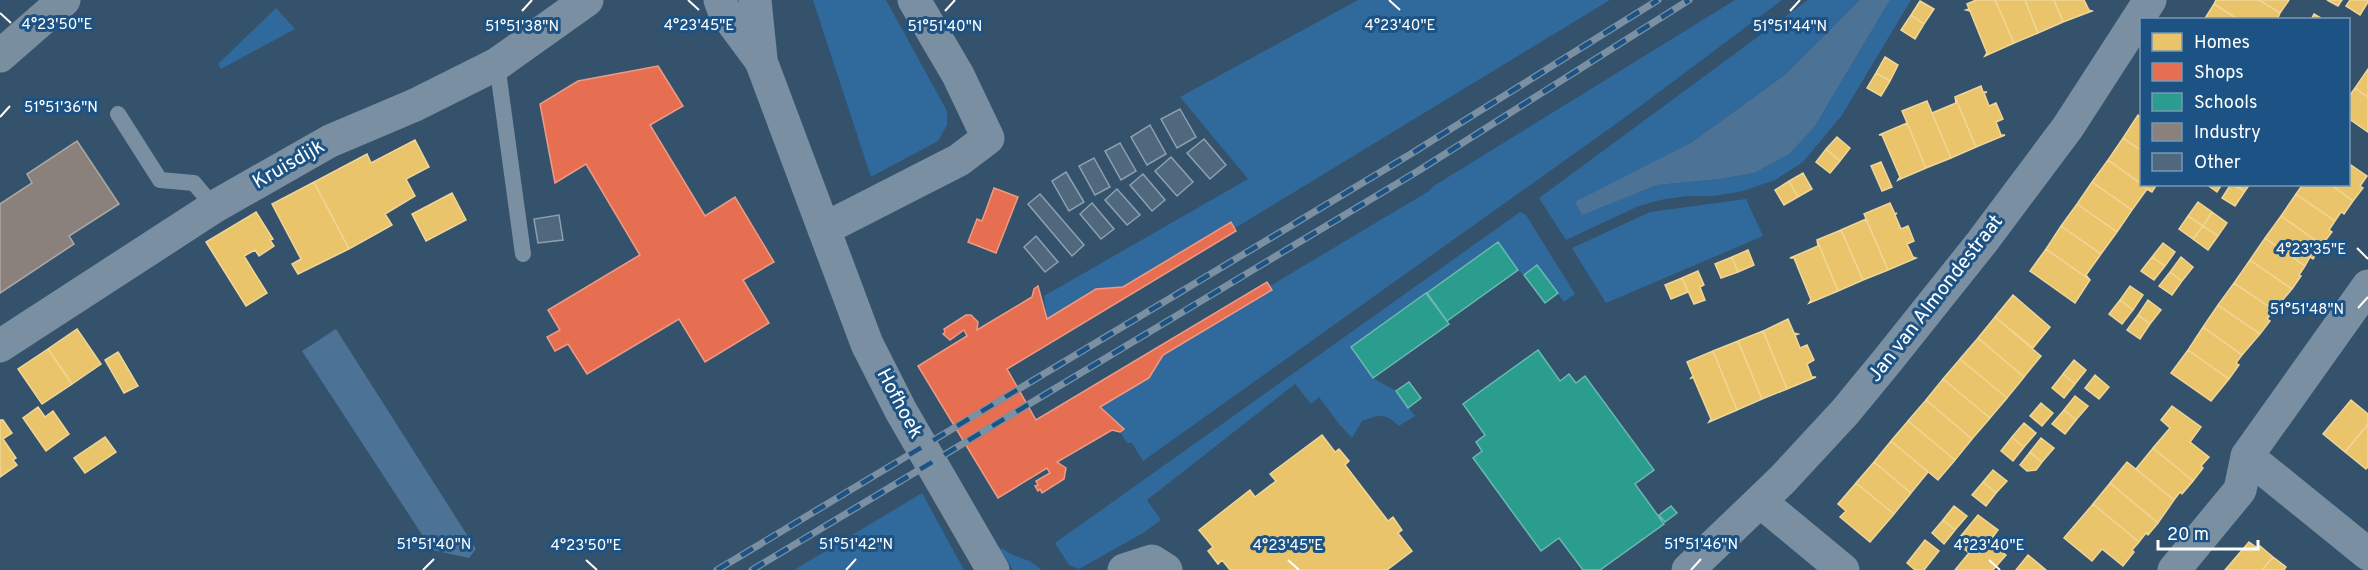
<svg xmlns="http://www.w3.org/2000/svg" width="2368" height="570" font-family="Overpass,sans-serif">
  <rect width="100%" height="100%" fill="#34526c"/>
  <path fill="#30699b" d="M813,0h73l61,111v14l-9,16 -67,36z
    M1358,0h252l-375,228 -5,-6 -107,65 -27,2 -49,30 -3,-23 204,-117 -68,-82z
    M1735,0h47l-155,116 -484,345 -11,-18h-5l-7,-11 4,-3 -24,-22 49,-29 14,-23 108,-65 -1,-4 159,-95 3,-4z
    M1808,0h52l-74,74 -94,68 -116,61 6,11 75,-29 63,-6 34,-6 61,-47 75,-126h21l-69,115 -39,47 -28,18 -32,11 -29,5h-27l-27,4 -21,6 -73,34 -27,-42z
    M276,8l19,21 -74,40 -3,-5z
    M1746,199l17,37 -157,67 -34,-55 78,-36z
    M1520,212l6,3 49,79 -11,8 -27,-37 -13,10 -6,-5 -21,-28 -146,105 22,31 23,13 19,25 -16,10c-15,-14 -20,-11 -37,-5l-10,17 -13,-14 -20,-27 -8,7 -16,-20 -148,116 14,20 -18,13 -64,36 -10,-4 -14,-22z
    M922,493l42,77h-170z
    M1002,548c12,11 28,9 39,22h-28l-13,-21z"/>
  <path fill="#4c7295" d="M1860,0h30l-75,126 -26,28 -35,19 -34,6 -63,6 -75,30 -7,-13 117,-60 94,-68z
    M336,329l140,220 -7,9 -37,-8 -130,-199z"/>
  <path fill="#e9c46a" stroke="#f0d697" stroke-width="1.5" d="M1976,0h19l19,43 -29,13 2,-3 -17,-42 -4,-1 3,-1 -2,-5z
    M1995,0h30l13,33 -24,10z
    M2025,0h29l9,22 -25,11z
    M2054,0h30l5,10 3,1 -29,11z
    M2216,0h43l21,13 -3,7h-38l-25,-16z
    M2259,0h30l-9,13z
    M2327,0h15l-4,6z
    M2350,0h18v2l-8,13 -14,-9z
    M1920,1l14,8 -10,15 -13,-9z
    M2214,4l25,16h-35z
    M2314,14l10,6h-13z
    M1911,15l13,9 -9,15 -14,-9z
    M1885,57l13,8 -8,16 -14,-8z
    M2368,69v28l-13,-9z
    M1876,73l14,8 -9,15 -14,-8z
    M1981,86l2,6h4l-3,1 5,13 7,-3 7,16 -7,3 5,13h4l-29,12 -21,-50z
    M2355,88l13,9v35l-20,-14v-20z
    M1955,97l21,50 -25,11 -19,-45 24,-10z
    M1927,101l24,57 -25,10 -24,-57z
    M2138,115l4,3v33l-19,-13z
    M1907,123l19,45 -28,12 2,-3 -18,-42h-3z
    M1837,137l13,11 -10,13 -14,-12z
    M2123,138l19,13v33l-34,-24z
    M415,140l14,27 -23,12 9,17 -30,18 7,11 -43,24 -35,-67 53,-28 4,9z
    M1826,149l14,12 -10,12 -14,-11z
    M2108,160l44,32 -5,-3 -15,21 -40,-28z
    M1881,162l11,25 -10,4 -11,-25z
    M2348,163l19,13 -7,10 3,2 -10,13 -23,-17h18z
    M1803,173l9,16 -14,8 -9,-16z
    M1789,181l9,16 -14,8 -9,-15z
    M314,182l35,67 -51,25 -6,-10 9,-5 -29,-55z
    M2092,182l40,28 -15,22 -40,-28z
    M2142,184h15l-5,8z
    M2206,184h16l-5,8z
    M2231,184l14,7 -10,15 -13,-8z
    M2235,184h15l-5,7z
    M2303,184h27l23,17 -9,13 -3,-2 -6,9 -39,-27z
    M452,193l14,27 -40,21 -14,-27z
    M2296,194l39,27 -6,9 3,2 -10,13 -41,-29z
    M2198,202l14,10 -9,14 -15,-10z
    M1890,203l5,11 2,-1 -2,2 6,14 7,-3 6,15 -7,3 6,13 3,1 -28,12 -24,-56z
    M2077,204l40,28 -16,22 -40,-28z
    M256,212l17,27 -3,1 4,6 -15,10 -4,-6 -11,6 23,37 -21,13 -40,-64z
    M2212,212l15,11 -9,13 -15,-10z
    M2188,216l15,10 -10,13 -14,-10z
    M2281,216l41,29 -9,14 -3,-2 -5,9 -40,-28z
    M1866,219l22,51 -25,10 -22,-50z
    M2061,226l40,28 -15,21 4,5 -44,-31z
    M2203,226l15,10 -10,14 -15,-11z
    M1841,230l22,50 -25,11 -21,-51z
    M2265,238l40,28 -6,9 2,1 -9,13 -42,-29z
    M1817,240l21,51 -29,12 2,-3 -17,-42h-4l28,-12z
    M2163,243l12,9 -10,14 -13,-9z
    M2046,249l44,31 -15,23 -45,-32z
    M1748,250l6,15 -16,7 -6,-15z
    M1732,257l6,15 -17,6 -6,-14z
    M2152,257l13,9 -11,14 -13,-9z
    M2181,257l12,10 -11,14 -12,-9z
    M2250,260l42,29 -18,21 -40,-27z
    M1698,271l6,14 -4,2 5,13 -11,4 -12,-26z
    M2170,272l12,9 -10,14 -13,-9z
    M1682,278l6,14 -17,7 -6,-14z
    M2234,283l40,27 -7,9 3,2 -10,13 -42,-29z
    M2130,286l13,9 -10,15 -13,-10z
    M2013,295l37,32 -17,21 -38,-31z
    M2120,300l13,10 -11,14 -13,-10z
    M2148,300l13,10 -11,14 -12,-9z
    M2218,305l42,29 -18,21 -39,-28z
    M2138,315l12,9 -10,15 -13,-9z
    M1995,317l46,39 -17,21 -46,-39z
    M1788,319l6,14 4,1 -3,1 5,13 7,-3 7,15 -7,4 5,13h4l-29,12 -24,-58z
    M2203,327l39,28 -6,8 3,2 -10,14 -41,-29z
    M77,329l24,35 -29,20 -24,-35z
    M1763,331l24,58 -25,10 -24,-58z
    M1978,338l46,39 -17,21 -47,-39z
    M1738,341l24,58 -25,11 -24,-59z
    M48,349l24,35 -30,20 -24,-35z
    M2188,350l41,29 -18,22 -40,-28z
    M1713,351l24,59 -28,12 2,-3 -18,-42 -3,2 3,-3 -6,-14z
    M118,352l20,34 -14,7 -19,-33z
    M1960,359l47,39 -17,20 -47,-39z
    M2074,360l12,10 -11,14 -12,-10z
    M2063,374l12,10 -11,14 -12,-10z
    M2095,375l14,12 -10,12 -14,-11z
    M1943,379l47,39 -18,21 -46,-39z
    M2075,396l13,10 -12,14 -12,-10z
    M1926,400l46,39 -17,21 -47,-39z
    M2351,400l17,14v10l-23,28 -22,-18z
    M2041,403l12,10 -11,13 -12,-10z
    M2172,406l29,21 -11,15 19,15 -8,9 2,2 -10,13 -40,-33 17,-20 -9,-8z
    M38,407l7,10 8,-6 16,23 -23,17 -23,-33z
    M2064,410l12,10 -11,14 -13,-10z
    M0,420h3l9,13 -9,6 13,19 -3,2 4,5 -17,12z
    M1908,421l47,39 -17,20 -47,-39z
    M2024,423l12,10 -12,14 -12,-10z
    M2368,424v43l-2,2 -21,-17z
    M1322,435l13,17 4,-3 10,12 -4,4 43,56 5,-4 9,13 -4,3 14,18 -25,19h-157l-8,-10 -4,4 -10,-13 5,-4 -14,-17 51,-40 5,7 21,-16 -6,-7z
    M105,437l11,15 -31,21 -11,-15z
    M2012,437l12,10 -11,14 -12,-10z
    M2041,438l13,10 -12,14 -12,-10z
    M1891,441l37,31 -17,21 -37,-31z
    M2153,448l40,33 -11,13 -2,-2 -6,8 -38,-31z
    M2030,452l12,10 -6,8 -9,1 -7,-6z
    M1874,462l37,31 -17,21 -38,-31z
    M2127,462l47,38 -16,23 -48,-40z
    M1993,470l14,11 -11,12 -13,-11z
    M1983,482l13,11 -10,13 -14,-11z
    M1856,483l38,31 -24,28 -30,-25 6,-6 -8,-7z
    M2110,483l48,40 -10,12 -2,-2 -7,9 -46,-38z
    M2093,504l46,38 -7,8 2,2 -11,14 -21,-17 -10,12 -28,-23z
    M1954,506l13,10 -12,14 -12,-10z
    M1978,515l20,15 -9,12 17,13 -13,15h-38l14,-17 -13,-11z
    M1943,520l12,10 -11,14 -12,-11z
    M1925,540l14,11 -15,19h-9l-8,-7z
    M2249,542l10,7 1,-3 13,11 -11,13h-37z
    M2028,555l18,15h-30z
    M2273,557l13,10 -2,3h-22z"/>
  <path fill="#e76f51" stroke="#ee9a85" stroke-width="1.5" d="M658,66l25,40 -33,19 55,91 30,-19 39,65 -31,18 26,43 -64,39 -26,-43 -92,55 -19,-30 -13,7 -8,-14 13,-7 -12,-20 92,-55 -54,-91 -31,19 -15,-79 38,-23z
    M994,188l24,9 -22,56 -28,-11 9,-23 5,2z
    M1231,222l5,9 -229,138 29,51 231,-138 5,8 -109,65 -14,23 -49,29 24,22 -4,3 -8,-2 -55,32 9,6 -2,11 -22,14 -2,-4 -2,2 -3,-5 3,-1 -2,-4 14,-8 -3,-5 -49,30 -80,-132 49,-30 -3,-6 -14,10 -7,-6 2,-2 -1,-3 22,-14h5l7,7 -1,8 55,-33 2,-8 4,-3 9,33 49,-30 27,-2z"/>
  <path fill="#2a9d8f" stroke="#6abab1" stroke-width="1.5" d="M1498,242l20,28 -71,51 -20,-28z
    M1537,265l21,28 -13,10 -21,-28z
    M1426,293l23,31 -76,54 -22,-31z
    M1538,350l22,31 9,-7 7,9 9,-7 69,94 -19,14 29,40 -64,46h-17l-24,-32 -18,13 -68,-93 9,-7 -6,-9 9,-7 -22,-31z
    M1409,382l12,16 -13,10 -12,-17z
    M1671,506l6,7 -12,9 -6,-7z"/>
  <path fill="#8a817c" stroke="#ada7a3" stroke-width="1.5" d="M77,141l42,63 -50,32 5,8 -74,49v-89l32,-21 -5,-9z"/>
  <path fill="#50687d" stroke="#8ea0b0" stroke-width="1.5" d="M1180,109l16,28 -19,11 -16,-29z
    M1150,125l16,29 -19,11 -16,-28z
    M1204,139l22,26 -16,14 -23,-26z
    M1120,143l16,28 -15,9 -16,-29z
    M1171,157l22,25 -16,14 -22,-25z
    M1094,158l16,29 -15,8 -16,-29z
    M1066,172l18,30 -15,9 -17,-30z
    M1143,174l22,26 -13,11 -22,-26z
    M1117,189l23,26 -13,10 -22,-25z
    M1040,194l44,51 -12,11 -44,-52z
    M1092,203l22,26 -13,10 -21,-25z
    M559,215l4,25 -25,3 -4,-24z
    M1036,236l22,26 -13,10 -21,-25z"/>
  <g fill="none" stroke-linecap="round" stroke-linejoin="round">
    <path stroke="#7a8fa2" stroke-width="16" d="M497,64l26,190
      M118,114l42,66 34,3 20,24"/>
    <path stroke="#7a8fa2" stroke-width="33" d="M824,229l135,-69 29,-22 -30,-63 -44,-75
      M0,346l214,-139 116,-66 85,-36 82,-41 90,-64
      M2247,456l121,98
      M1761,502l82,68
      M2174,570l66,-80 7,-34 121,-170"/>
    <path stroke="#7a8fa2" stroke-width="33" d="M720,0l4,11 37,50 106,283 34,67 92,159
      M755,0l6,59
      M1124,570l28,-9 14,9
      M1688,570l94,-90 63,-68 42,-51 95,-119 86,-115 82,-127"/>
    <path stroke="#798e9f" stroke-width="33" d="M0,56l64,-56"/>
    <defs>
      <path id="rail" d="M717,570l692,-415 249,-155
        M752,570l666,-399 271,-171"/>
    </defs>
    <use href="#rail" stroke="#7b90a2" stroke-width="7"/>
    <use href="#rail" stroke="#1c5384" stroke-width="4.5" stroke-dasharray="14" stroke-linecap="butt"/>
  </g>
  <path fill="none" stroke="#fff" stroke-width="2" d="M688,0l11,10M1389,0l11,10M522,11l10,-11M945,11l10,-11M1790,11l10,-11M0,13l11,10M0,117l10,-11M2357,248l11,11M2358,308l10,-11M586,560l11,10M1288,560l11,10M1989,560l11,10M423,570l11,-11M846,570l10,-11M1691,570l10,-11"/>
  <g text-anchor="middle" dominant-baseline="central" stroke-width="6" stroke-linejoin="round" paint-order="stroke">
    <g font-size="20" fill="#fff" stroke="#1c5384">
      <text transform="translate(289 165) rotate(-30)">Kruisdijk</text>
      <text transform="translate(1936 299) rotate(-52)">Jan van Almondestraat</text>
      <text transform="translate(899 404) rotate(62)">Hofhoek</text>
    </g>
  </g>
  <g font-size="15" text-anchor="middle" fill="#fff" stroke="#1c5384" stroke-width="6" stroke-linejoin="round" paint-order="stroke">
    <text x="57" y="29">4°23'50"E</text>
    <text x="1400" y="30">4°23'40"E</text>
    <text x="699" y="30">4°23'45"E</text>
    <text x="522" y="31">51°51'38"N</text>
    <text x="1790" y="31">51°51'44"N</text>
    <text x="945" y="31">51°51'40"N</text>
    <text x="61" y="112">51°51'36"N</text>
    <text x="2311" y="254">4°23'35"E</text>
    <text x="2307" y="314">51°51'48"N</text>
    <text x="434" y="549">51°51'40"N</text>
    <text x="856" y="549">51°51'42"N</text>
    <text x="1701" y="549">51°51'46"N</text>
    <text x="586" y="550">4°23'50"E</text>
    <text x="1288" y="550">4°23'45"E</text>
    <text x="1989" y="550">4°23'40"E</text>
  </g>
  <rect x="2140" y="18" width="210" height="168" fill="#1c5384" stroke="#7798b5" stroke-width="1.5"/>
  <rect x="2152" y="33" width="30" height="18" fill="#e9c46a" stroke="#7798b5" stroke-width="1.5"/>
  <text x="2194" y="48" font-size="18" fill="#ffffff">Homes</text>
  <rect x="2152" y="63" width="30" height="18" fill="#e76f51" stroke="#7798b5" stroke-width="1.5"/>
  <text x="2194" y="78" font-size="18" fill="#ffffff">Shops</text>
  <rect x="2152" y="93" width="30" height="18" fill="#2a9d8f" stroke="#7798b5" stroke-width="1.5"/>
  <text x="2194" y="108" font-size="18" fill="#ffffff">Schools</text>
  <rect x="2152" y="123" width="30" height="18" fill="#8a817c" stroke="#7798b5" stroke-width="1.5"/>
  <text x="2194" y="138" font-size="18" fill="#ffffff">Industry</text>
  <rect x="2152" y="153" width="30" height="18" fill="#50687d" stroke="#7798b5" stroke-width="1.5"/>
  <text x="2194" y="168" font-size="18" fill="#ffffff">Other</text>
  <path d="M2158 540v9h100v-9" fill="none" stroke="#ffffff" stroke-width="3"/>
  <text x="2167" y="540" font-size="18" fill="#ffffff" stroke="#1c5384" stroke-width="4.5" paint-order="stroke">20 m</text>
</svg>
